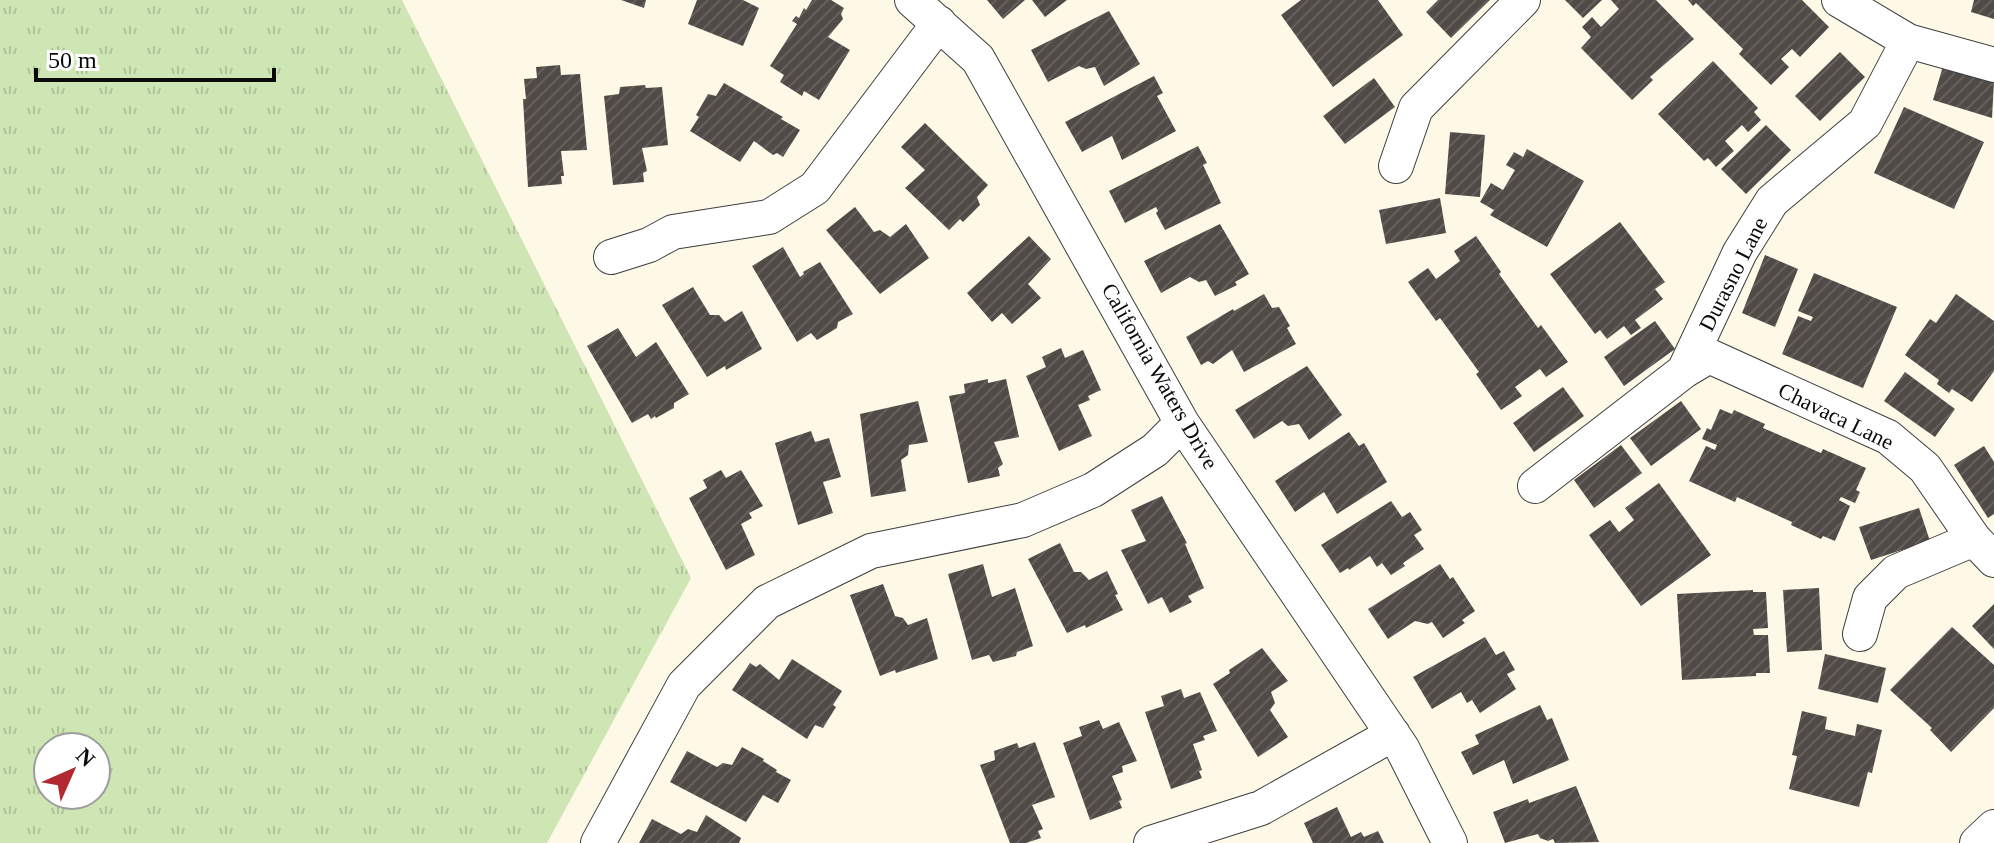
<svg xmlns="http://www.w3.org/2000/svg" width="1994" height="843" font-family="'Times New Roman',serif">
  <defs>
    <pattern id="grass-tufts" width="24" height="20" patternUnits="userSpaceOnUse" patternTransform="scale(2)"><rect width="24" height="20" fill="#cee5b4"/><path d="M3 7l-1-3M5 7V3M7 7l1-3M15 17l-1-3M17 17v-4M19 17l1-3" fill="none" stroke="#b0c399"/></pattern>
    <pattern id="building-hatch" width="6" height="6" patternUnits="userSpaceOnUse" patternTransform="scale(2)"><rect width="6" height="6" fill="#514b47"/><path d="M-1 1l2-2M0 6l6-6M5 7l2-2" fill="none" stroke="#65605d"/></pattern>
  </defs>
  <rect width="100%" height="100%" fill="#fef9e7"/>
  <path fill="url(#grass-tufts)" fill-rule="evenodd" d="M0,0h402l289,578 -144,265h-547zM48,747h48v48h-48z"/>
  <path fill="url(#building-hatch)" d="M621,0h25l-2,8z
    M697,0h46l16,8 -16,38 -55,-22z
    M812,0h19l13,8 -3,6 2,5 -15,18 22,13 -31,50 -15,-9 -2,5 -22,-14 4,-7 -14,-9 27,-42 -5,-3 4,-5 3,2 5,-10 2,2z
    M987,0h38l-22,19z
    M1032,0h35l-22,17z
    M1301,0h77l25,35 -70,52 -52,-72z
    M1438,0h52l-39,38 -25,-26z
    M1565,0h37l-19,18z
    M1611,0h45l38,39 -44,38 3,3 -21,20 -51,-52 10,-11 -9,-10 10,-10 9,10 18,-18z
    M1688,0h114l27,27 -29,30 -8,-8 -11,10 8,8 -18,18 -32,-31 4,-5 -47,-46 -3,3z
    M1974,0h20v19l-23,-7z
    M1109,11l31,53 -36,22 -9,-19 -9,2 -7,-3 -31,16 -17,-32z
    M1840,52l25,25 -45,44 -25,-25z
    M1713,61l45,47 -4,4 7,8 -13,12 -6,-7 -17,16 9,10 -18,16 -8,-9 -4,3 -46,-47z
    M560,65l1,10 19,-1 7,76 -26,1 3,25h-3l1,8 -34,3 -5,-88h3l-2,-20 13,-1 -1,-11z
    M1943,66l51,15 -2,37 -59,-18z
    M1154,76l9,17 -6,3 19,35 -54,29 -10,-24 -30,16 -17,-30z
    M1374,78l21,29 -50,37 -22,-28z
    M724,83l59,34 -2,2 19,11 -17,27 -6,-4 -4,2 -19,-14 -14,21 -50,-31 9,-14 -3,-2 12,-21 8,2z
    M645,85l1,3 16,-1 6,58 -26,3 5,23 -4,2 1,9 -31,3 -9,-89 15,-2 1,-7z
    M1904,107l80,35 -30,67 -80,-36z
    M925,123l63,62 -11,12 3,8 -17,17 -3,-3 -11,11 -44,-42 20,-18 -24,-23z
    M1766,125l25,25 -45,44 -25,-25z
    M1450,132l35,3 -5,62 -35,-3z
    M1198,146l9,17 -4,2 18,38 -56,27 -9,-17 2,-2 -2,-4 -31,16 -16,-32z
    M1527,149l57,32 -37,66 -57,-32 4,-5 -14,-8 11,-19 12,7 12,-20 -9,-5 8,-13 9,5z
    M1440,198l6,35 -60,11 -7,-34z
    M855,207l19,25 6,-2 10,7 16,-13 23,34 -49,36 -54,-64z
    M1620,222l45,60 -10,7 8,10 -28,21 6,8 -10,7 -7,-9 -17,13 -7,-9 -5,4 -45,-60z
    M1220,224l29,50 -14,8 2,3 -22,11 -9,-16 -7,2 -9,-5 -29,16 -17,-32z
    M1029,236l22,23 -23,25 13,14 -29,26 -10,-11 -10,9 -25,-29z
    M1476,236l25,36 -2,2 39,54 3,-3 27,37 -22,15 -6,-8 -25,18 7,9 -21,14 -25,-36 3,-2 -39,-54 -4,3 -28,-39 20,-14 8,11 24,-18 -6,-10z
    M783,247l17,30 4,-3 -1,-2 17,-10 33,52 -15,8 -1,6 -20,12 -6,-7 -14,9 -45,-76z
    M1765,255l33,14 -23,58 -33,-14z
    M1814,273l83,34 -34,81 -81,-34 16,-38 13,5 2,-4 -15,-6z
    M693,287l17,28h9l6,7 17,-11 20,38 -36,21 -1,-4 -18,11 -45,-72z
    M1264,294l8,14 7,-1 11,19 -3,2 9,16 -52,28 -12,-22 -19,14 -5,-3 -7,4 -15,-28 47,-28 1,2z
    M1956,294l38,27v50l-22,31 -20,-13 -3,4 -12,-9 2,-4 -34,-25 25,-36 6,4z
    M1655,321l20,28 -51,37 -20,-29z
    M618,328l18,29 20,-15 33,52 -15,9v5l-18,10 -1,-2 -4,3 -3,-5 -16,9 -45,-77z
    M1061,348l4,10 18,-8 18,40 -13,6 2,4 -12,5 14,31 -33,15 -33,-75 20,-9 -4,-10z
    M1307,366l35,49 -33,25 -10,-16 -11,2 -6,-5 -28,18 -19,-29z
    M1905,372l50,37 -20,28 -51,-36z
    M988,379v4l18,-4 13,58 -25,5 9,22 -5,4 2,8 -32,7 -19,-87 16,-3 -1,-9z
    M1563,387l21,29 -50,36 -21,-29z
    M918,401l10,41 -19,3 -1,10 -7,5 5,31 -35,6 -11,-83z
    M1681,401l20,28 -50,37 -21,-28z
    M1720,409l12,5 2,-4 31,14 -2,4 58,25 2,-4 43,19 -10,22 4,2 -5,11 -14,-6 -2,3 11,6 -15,35 -12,-5 -2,3 -30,-14 1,-3 -55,-25 -2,5 -46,-21 17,-35 9,4 2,-5 -15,-6 5,-11 4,2z
    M811,431l4,11 14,-4 12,39 -18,5 10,31 -35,12 -23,-82z
    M1349,432l10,14 5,-3 23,39 -50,32 -13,-22 -29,20 -20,-31z
    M1621,445l21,28 -48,35 -20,-28z
    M1984,446l10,16v52l-6,4 -34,-53z
    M721,470l5,8 15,-8 22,36 -14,7 3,5 -11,6 14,31 -29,15 -37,-72 18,-10 -4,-8z
    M1659,483l52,72 -70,51 -52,-71 21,-15 9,12 15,-12 -9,-12z
    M1162,496l25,47 -2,1 19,44 -16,8 4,6 -22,11 -8,-16 -14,7 -27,-54 25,-9 -15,-31z
    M1391,501l11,16 8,-5 12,18 -8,5 10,14 -21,14 2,3 -14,9 -9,-12 -5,4 -7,-11 -21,14 -1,-2 -8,5 -19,-28z
    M1919,508l11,33 -59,19 -12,-33z
    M1060,543l14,29h7l8,8 18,-9 11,23 -3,1 8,15 -37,18 -1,-3 -18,8 -39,-74z
    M983,564l9,33 23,-9 18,58 -16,6 -1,4 -23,6 -4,-7 -17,5 -24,-86z
    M1440,564l10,15 3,-2 22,34 -13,9 3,3 -22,15 -11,-16 -4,2 -13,-3 -27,18 -20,-30z
    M883,584l12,32 8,2 5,7 19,-7 11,41 -42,14 -1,-3 -15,6 -30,-81z
    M1819,588l3,62 -35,2 -4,-62z
    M1753,590v2h13l2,36 -15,1 1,6h14l2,38h-14v3l-74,4 -5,-86z
    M1994,604v45l-22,-23z
    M1952,627l42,38v43l-43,44 -21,-22 2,-2 -42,-38z
    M1485,637l11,18 8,-4 11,19 -8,4 9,15 -36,24 -8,-13 -5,3 -6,-11 -29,17 -19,-32z
    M1262,648l26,33 -17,11 4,11 -5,7 18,27 -30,20 -45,-73 17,-11 -1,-3z
    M1825,654l61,14 -8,35 -60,-14z
    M792,659l50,32 -9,14 3,2 -13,21 -8,-3 -8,14 -75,-49 18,-27 6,4 4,-3 19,16z
    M1181,689l3,9 16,-6 17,39 -14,5 2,4 -12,4 9,26 -3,1 3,7 -31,11 -26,-77 19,-6 -3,-10z
    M1540,705l7,15 5,-2 17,42 -56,24 -9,-24 -31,15 -12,-23 18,-8 -4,-9z
    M1802,711l25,6 -2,12 30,7 2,-12 25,6 -10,43 -4,-1 -9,35 -70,-18 8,-33 -5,-1z
    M1099,720l4,9 16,-7 18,39 -15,5 1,6 -11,4 10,24 -3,1 3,7 -32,12 -27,-77 19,-7 -3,-9z
    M1035,742l20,55 -23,8 11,24 -5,2 3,7 -15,5h-16l-30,-78 15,-5 -1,-9 23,-8 2,5z
    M742,747l22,12 -1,2 14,9 -1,2 15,8 -13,23 -15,-8 -17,27 -76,-40 17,-31 30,16 6,-4 9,2z
    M1576,786l23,56 -44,1 -2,-4 -5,2 -8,-3 -2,-4 -33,9 -12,-31 35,-13 1,4z
    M1337,807l14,30 10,-5 3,5 14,-6 6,12h-71l-9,-20z
    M706,815l35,23 -2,5h-100l13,-24 29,15 7,-5 9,3z"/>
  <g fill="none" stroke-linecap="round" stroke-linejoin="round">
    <defs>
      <path id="minor" d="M912,0l66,59 204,364 220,325 48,95
        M1839,0l69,41 86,24
        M1396,166l20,-58 107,-108
        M611,257l38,-12 24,-13 96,-15 46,-29 124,-165
        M1684,371l25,-15 179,81 37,31 49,71 20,21
        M1535,486l149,-115 56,-119 32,-51 93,-78 43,-82
        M1860,634l10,-36 26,-26 78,-33
        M598,843l86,-158 83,-83 104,-51 152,-31 70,-30 62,-40 27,-27
        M1151,843l110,-35 132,-74
        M1977,843l17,-16"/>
    </defs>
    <use href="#minor" stroke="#3d3d3d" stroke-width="36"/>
    <use href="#minor" stroke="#fff" stroke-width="34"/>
  </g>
  <g text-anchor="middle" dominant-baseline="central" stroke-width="8" stroke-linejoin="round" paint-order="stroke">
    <g font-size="22" fill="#0a0a0a" stroke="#fff">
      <text transform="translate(1733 274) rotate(-63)">Durasno Lane</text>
      <text transform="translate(1160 376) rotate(60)">California Waters Drive</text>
      <text transform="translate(1836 416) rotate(26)">Chavaca Lane</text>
    </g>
  </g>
  <g transform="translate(72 771) rotate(45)"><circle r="38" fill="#ffffff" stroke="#9d9d9d" stroke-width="2"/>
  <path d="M0-6L14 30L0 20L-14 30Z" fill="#b12a31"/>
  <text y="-12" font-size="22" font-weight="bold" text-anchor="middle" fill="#0a0a0a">N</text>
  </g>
  <path d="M36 68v12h238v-12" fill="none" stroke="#0a0a0a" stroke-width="4"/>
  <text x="48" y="68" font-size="24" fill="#0a0a0a" stroke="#ffffff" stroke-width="6" paint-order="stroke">50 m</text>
</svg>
